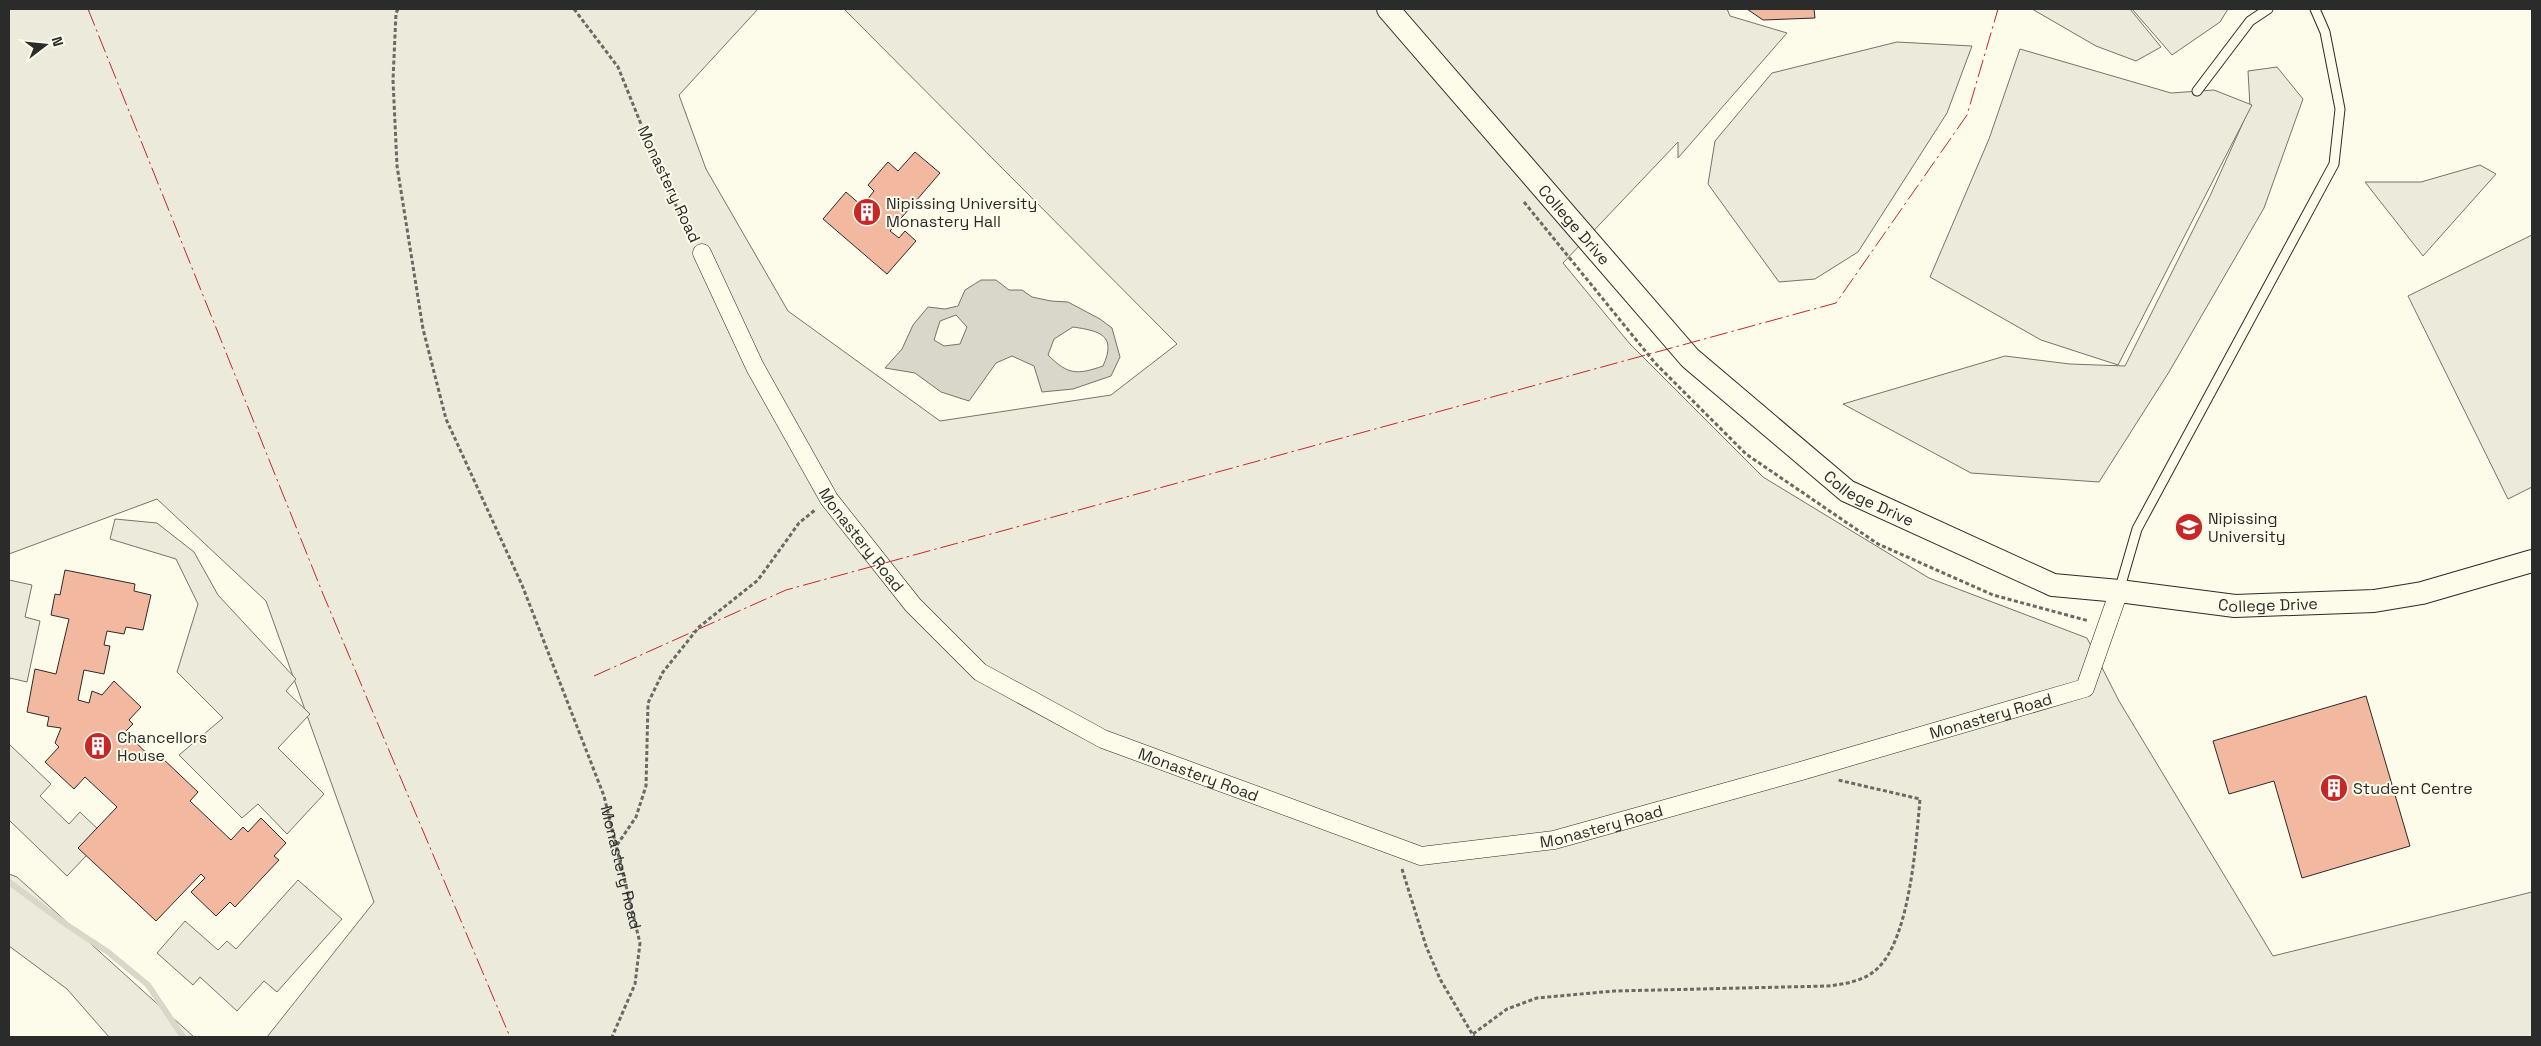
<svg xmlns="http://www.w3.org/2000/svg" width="2541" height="1046" font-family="'Space Grotesk',sans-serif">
  <rect width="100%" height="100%" fill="#fdfbea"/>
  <path fill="#ecebdb" stroke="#74746e" d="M9,9h749l-79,86 27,74 82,142 152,110 171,-26 66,-51 -333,-335h883l3,7 57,17 -109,125v-16l-115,121 67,81 133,133 166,101 158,60 32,63 154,255 259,-64v145h-2265l107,-135 -108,-301 -109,-102 -148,55z
    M2032,9h98l31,38 -25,14 -40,-15z
    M2277,67l26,32 -39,109 -95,164 -70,110 -128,-9 -128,-69 162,-48 65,8 55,2 85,-170 40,-89 -2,-36z
    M2480,165l16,9 -73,82 -58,-74h56z
    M2532,235v252l-24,12 -100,-203z
    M9,874l8,3 177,160h-85l-42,-48 -58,-43z"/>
  <path fill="#eceadb" stroke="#74746e" d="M2132,9h96l-8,13 -48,33z
    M1897,42l75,4 -25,67 -89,139 -43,27 -36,3 -71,-98 7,-43 57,-68z
    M2020,49l151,44 43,-3 38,15 -134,260 -77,-25 -111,-63 59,-138z
    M115,519l42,4 37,29 24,43 78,84 -10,12 24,23 -32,34 46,46 -37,40 -29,-30 -16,14 -63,-63 44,-37 -46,-46 21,-68 -22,-45 -66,-20z
    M9,580l23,5 -7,32 15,4 -13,61 -17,-4 -1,5z
    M9,744l42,40 -11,12 29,28 11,-12 25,24 -38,40 -58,-56z
    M298,880l44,39 -65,73 -13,-11 -27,30 -37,-34 -7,8 -36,-32 28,-32 33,29 9,-9 9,8z"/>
  <path fill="#d8d7c9" stroke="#74746e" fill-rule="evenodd" d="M981,280h15l13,10h13l10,7 19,4 17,1 32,17 12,9 8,29 -9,19 -38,13 -31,3 -8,-26 -22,-10 -16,7 -27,38 -28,-9 -26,-19 -30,-5 17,-19 11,-24 15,-18 17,2 13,-3 7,-16zM956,315l11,12 -7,17 -16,2 -10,-6 6,-19zM1073,327c27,4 44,8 30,39 -26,9 -35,9 -55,-11l6,-16z"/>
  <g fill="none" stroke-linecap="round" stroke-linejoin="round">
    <path stroke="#d8d7c9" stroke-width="6" d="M9,882l58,43 41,27 40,33 35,52"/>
  </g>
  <path fill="#f2b8a0" stroke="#2b2b2b" d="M1747,9h67l1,9 -52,2z
    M915,152l25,21 -50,58 9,7 6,-7 11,10 -29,33 -64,-55 23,-27 16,14 12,-15 -6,-6 20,-23 10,9z
    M65,570l70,14 -1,7 17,4 -8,35 -17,-3 -2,7 -17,-3 -3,14 6,1 -6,28 -20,-4 -6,30 11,3 3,-12 10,4 12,-14 27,26 -12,13 4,4 -13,13 8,7 4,-5 23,22 5,-5 38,36 -8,9 41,39 12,-13 5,5 13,-14 25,25 -12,13 5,4 -44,47 -5,-5 -14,14 -25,-24 14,-14 -4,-4 -45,47 -78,-73 39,-41 -32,-30 -11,12 -29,-27 14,-15 -4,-4 6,-15 -14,-2 2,-9 -22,-5 8,-43 21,5 13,-55 -18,-4 4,-21 5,1z
    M2366,696l44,150 -108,32 -28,-97 -45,13 -16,-53z"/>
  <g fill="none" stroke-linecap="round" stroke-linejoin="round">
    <defs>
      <path id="service" d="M2197,91l53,-70 18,-12
        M2119,591l18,-62 197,-365 6,-55 -15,-77 -10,-23"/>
      <g id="minor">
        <path id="s2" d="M702,253l53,114 74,132 84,106 67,67 123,67 318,117 133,-16 247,-69 284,-83 34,-97"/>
      </g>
      <g id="tertiary">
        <path id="s3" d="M1388,9l302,349 157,133 206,94 66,6 116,15 139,-5 48,-8 110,-32"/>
      </g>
    </defs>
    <use href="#service" stroke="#2b2b2b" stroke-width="11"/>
    <use href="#minor" stroke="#2b2b2b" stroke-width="19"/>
    <use href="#tertiary" stroke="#2b2b2b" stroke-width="24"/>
    <g stroke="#6a6964" stroke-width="3" stroke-dasharray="4 2.5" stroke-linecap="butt">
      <path id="s1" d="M398,9l-2,4 -3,67 4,86 26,163 23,90 76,166 82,211 36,147 -5,41 -23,53"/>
      <path d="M574,9l44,58 29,72 34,78 12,20"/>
      <path d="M1524,202l131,161 91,91 132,90 115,51 96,26"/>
      <path d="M617,845l19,-28 10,-31 2,-83 15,-31 36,-45 59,-47 41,-57 16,-13"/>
      <path d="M1402,869l24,77 14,33 34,58"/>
      <path d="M1473,1034l34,-25 30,-11 77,-7 214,-5c17,-2 37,-5 50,-18 32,-31 38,-125 42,-169l-82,-19"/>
    </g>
    <use href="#service" stroke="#fdfbea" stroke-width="9"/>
    <use href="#minor" stroke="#fdfbea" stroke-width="18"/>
    <use href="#tertiary" stroke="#fdfbea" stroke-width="22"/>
    <path stroke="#c62828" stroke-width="1" stroke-dasharray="18 4 2.5 4" stroke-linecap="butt" d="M88,9l235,585 187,443
      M594,676l192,-86 1050,-287 131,-188 31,-106"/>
  </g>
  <defs>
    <symbol id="building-disc" viewBox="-11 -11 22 22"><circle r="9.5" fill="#c62828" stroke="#fdfbea"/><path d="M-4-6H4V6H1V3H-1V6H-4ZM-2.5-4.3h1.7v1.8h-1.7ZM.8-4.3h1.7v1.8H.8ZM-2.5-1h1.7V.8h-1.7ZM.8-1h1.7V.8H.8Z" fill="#fff"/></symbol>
    <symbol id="university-disc" viewBox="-11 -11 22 22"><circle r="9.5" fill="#c62828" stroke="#fdfbea"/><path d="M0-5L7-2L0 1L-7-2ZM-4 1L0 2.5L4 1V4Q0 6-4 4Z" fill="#fff"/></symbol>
  </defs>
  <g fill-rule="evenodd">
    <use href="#building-disc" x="851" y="196" width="32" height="32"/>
    <use href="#university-disc" x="2173" y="511" width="32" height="32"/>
    <use href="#building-disc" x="82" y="730" width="32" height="32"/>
    <use href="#building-disc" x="2318" y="772" width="32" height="32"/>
  </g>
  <g text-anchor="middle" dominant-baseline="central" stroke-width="4" stroke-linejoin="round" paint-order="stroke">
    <g font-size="16" fill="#2b2b2b" stroke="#fdfbea">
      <text transform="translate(669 184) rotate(65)">Monastery Road</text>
      <text stroke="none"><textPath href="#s3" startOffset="285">College Drive</textPath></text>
      <text stroke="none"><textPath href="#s3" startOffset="690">College Drive</textPath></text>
      <text stroke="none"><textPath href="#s2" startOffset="329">Monastery Road</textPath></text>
      <text stroke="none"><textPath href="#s3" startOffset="1110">College Drive</textPath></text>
      <text stroke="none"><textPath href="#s2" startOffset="1574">Monastery Road</textPath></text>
      <text stroke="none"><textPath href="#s2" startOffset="749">Monastery Road</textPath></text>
      <text stroke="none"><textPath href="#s2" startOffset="1169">Monastery Road</textPath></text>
      <text stroke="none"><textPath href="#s1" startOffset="898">Monastery Road</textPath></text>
    </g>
    <g font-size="16" fill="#2b2b2b" stroke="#fdfbea" text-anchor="start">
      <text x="886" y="203">Nipissing University<tspan x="886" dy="18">Monastery Hall</tspan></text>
      <text x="2208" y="518">Nipissing<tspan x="2208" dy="18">University</tspan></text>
      <text x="117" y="737">Chancellors<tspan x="117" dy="18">House</tspan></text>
      <text x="2353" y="788">Student Centre</text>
    </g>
  </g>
  <rect width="2541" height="1046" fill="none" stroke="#2b2b2b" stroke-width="20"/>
  <g transform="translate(45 45) rotate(74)" stroke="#fdfbea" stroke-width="4" paint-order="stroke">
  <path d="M0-4L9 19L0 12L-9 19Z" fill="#2b2b2b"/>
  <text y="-8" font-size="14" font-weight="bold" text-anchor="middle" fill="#2b2b2b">N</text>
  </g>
</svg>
